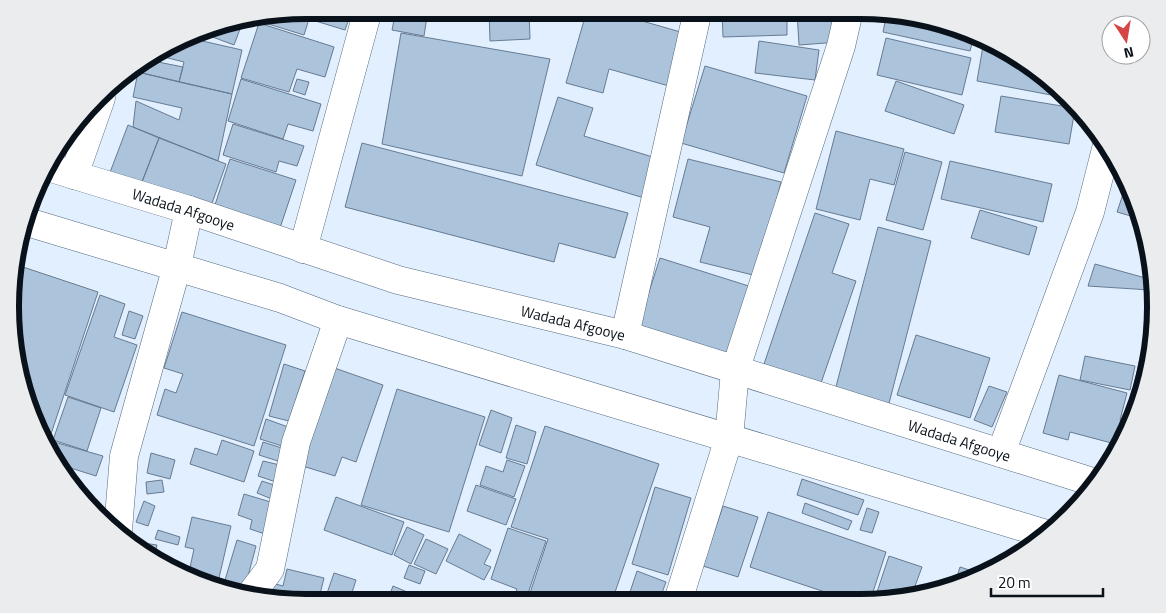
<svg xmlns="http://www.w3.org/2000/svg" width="1166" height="613" font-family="'Titillium Web',sans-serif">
  <rect width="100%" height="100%" fill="#e1effe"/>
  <path fill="#acc3dc" stroke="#667b92" d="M306,10h46l-7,20 -36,-11 -5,16 -52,-16z
    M396,10h32l-4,26 -32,-6z
    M436,10h35v8l-35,-2z
    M489,10h40l1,29 -40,2z
    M587,10h17l87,25 -15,53 -67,-19 -6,24 -37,-10z
    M614,10h45l-1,7 -44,-5z
    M722,10l65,1v24l-64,2z
    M797,11h40l2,31 -40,3z
    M887,12l50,8 37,16 -4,15 -87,-19z
    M243,21l-9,24 -35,-13 12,-6z
    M259,23l75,24 -9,30 -28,-8 -8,23 -48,-14z
    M401,33l149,26 -28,117 -140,-32z
    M189,38l53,12 -10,44 -53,-12 5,-20 -28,-7z
    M886,38l85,20 -9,37 -85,-20z
    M759,41l60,9 -4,30 -60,-7z
    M983,46l26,5 43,38 -1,6 -74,-14z
    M148,60l35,7 -4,15 -41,-10 3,-9z
    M705,66l102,30 -23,77 -103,-30z
    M138,72l94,22 -14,67 -85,-34 3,-26 43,19 3,-12 -49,-11z
    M241,79l80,25 -8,27 -25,-7 -5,15 -55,-18z
    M297,79l12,3 -4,13 -12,-4z
    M896,81l68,24 -10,29 -69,-23z
    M1001,96l73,12 1,1 -6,35 -74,-12z
    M558,97l35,11 -9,28 72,22 -12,40 -108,-33z
    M233,124l71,22 -7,20 -18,-5 -3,11 -53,-17z
    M128,125l31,13 -19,49 -31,-12z
    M836,131l68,18 -10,36 -24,-6 -10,41 -44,-11z
    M159,138l67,26 -16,45 -70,-22z
    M362,143l266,70 -13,45 -56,-15 -5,19 -209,-55z
    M905,152l37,10 -19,68 -37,-10z
    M230,159l66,21 -17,51 -66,-20z
    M688,159l93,23 -24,94 -57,-14 10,-35 -37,-10z
    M950,161l102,23 -9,38 -102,-23z
    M1124,191h3l14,28 -24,-7z
    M980,210l57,17 -8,28 -58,-17z
    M815,213l34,11 -17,49 24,8 -37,108 -57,-19z
    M878,227l53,14 -44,170 -54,-13z
    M660,258l95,30 -24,76 -96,-29z
    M1095,264l54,15 1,11 -62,-4z
    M17,265l81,27 -47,142 -12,-4 -6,-10 -22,-94z
    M100,295l25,9 -11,33 23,8 -23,67 -49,-17z
    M129,311l14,5 -8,23 -13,-4z
    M182,312l104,33 -32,101 -97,-31 8,-26 11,4 7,-19 -19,-6z
    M916,335l74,23 -20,60 -73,-23z
    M1141,353l9,1 -21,64h-2z
    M1085,356l50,10 -5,24 -50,-10z
    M284,364l21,7 -16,50 -20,-5z
    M326,365l57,20 -27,77 -14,-5 -7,19 -39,-12z
    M1059,375l68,18 -7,27 7,2 -8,23 -49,-13 -2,8 -25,-7z
    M989,386l18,6 -15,35 -18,-7z
    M397,389l88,28 -36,115 -88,-27z
    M68,397l33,11 -14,43 -34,-11z
    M491,410l21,8 -11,35 -22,-8z
    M266,419l22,8 -6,19 -22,-7z
    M516,425l20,7 -9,32 -21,-6z
    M545,426l114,38 -47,137 -85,1 21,-63 -37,-12z
    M222,440l32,11 -10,31 -54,-18 5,-16 22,7z
    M54,442l49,14 -7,20 -35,-11 -9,-15z
    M263,442l22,7 -4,13 -22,-7z
    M1113,447l5,2 -8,14 -3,-1z
    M151,453l24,7 -5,19 -23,-6z
    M507,460l18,6 -11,31 -34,-12 6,-19 17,6z
    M263,461l21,5 -5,17 -21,-7z
    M802,479l62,21 -6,15 -61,-20z
    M162,480l2,12 -17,2 -1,-12z
    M262,481l15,5 -5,13 -15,-6z
    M476,485l40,14 -10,26 -39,-14z
    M655,487l36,11 -23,77 -36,-11z
    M244,494l30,9 -9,31 -15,-5 2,-9 -14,-5z
    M336,497l68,25 -12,33 -68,-25z
    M144,501l11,5 -7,20 -12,-4z
    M805,503l47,18 -4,9 -46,-17z
    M723,506l35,11 -20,60 -35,-11z
    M867,508l12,4 -7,21 -12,-3z
    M768,512l118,40 -16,49h-18l-102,-34z
    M192,517l39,9 -12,52 -30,-6 5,-23 -9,-2z
    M407,527l17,8 -13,29 -17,-9z
    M508,528l38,13 -21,61 -12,-2 4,-11 -26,-10z
    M158,530l22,7 -2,8 -23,-6z
    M459,534l32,16 -7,14 7,3 -7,13 -38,-19z
    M426,539l22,10 -12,25 -22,-10z
    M237,540l19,6 -13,49 -21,-5z
    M136,542l21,3 -2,9 -9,-1 -11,-9z
    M889,556l33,11 -11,30 -13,3 -24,1z
    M409,565l16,6 -5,13 -16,-6z
    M960,567l22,7 -28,13z
    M287,569l37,9 -6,24h-31l-27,-4 4,-17 19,5z
    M637,571l29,11 -7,19h-32z
    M334,573l22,7 -7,22h-25z
    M393,586l38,16h-44z"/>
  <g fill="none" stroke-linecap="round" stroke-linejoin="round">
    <defs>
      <path id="street" d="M303,249l65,-239
        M625,335l73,-325
        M1001,453l89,-241 16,-63
        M118,530l6,-74 53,-190 12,-56
        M251,596l1,-3 18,-24 26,-127 42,-122
        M678,601l51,-163 6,-67 106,-325 8,-35"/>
      <path id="secondary" d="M74,175l27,-77"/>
      <g id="highway">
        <path id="s1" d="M48,167l141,43 209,70 227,55 471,148"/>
        <path d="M24,221l256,77 58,22 708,214"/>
      </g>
    </defs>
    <use href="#street" stroke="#556a7f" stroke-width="29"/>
    <use href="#secondary" stroke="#556a7f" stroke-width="29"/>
    <use href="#highway" stroke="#556a7f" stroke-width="29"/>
    <use href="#street" stroke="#fff" stroke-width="28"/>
    <use href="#secondary" stroke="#fff" stroke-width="28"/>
    <use href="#highway" stroke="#fff" stroke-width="28"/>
  </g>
  <g text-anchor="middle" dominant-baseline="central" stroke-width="4" stroke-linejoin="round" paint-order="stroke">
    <g font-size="15" fill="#09111a" stroke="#fff">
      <text stroke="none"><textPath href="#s1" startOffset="142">Wadada Afgooye</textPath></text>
      <text stroke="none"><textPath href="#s1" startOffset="548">Wadada Afgooye</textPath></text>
      <text stroke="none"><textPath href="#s1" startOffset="952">Wadada Afgooye</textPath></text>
    </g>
  </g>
  <path d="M0 0H1166V613H0ZM306 19H860A287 287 0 0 1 1147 306V307A287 287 0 0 1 860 594H306A287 287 0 0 1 19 307V306A287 287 0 0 1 306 19Z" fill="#ebeced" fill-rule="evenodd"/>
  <path fill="none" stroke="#09111a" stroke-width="6" d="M306 19H860A287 287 0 0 1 1147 306V307A287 287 0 0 1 860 594H306A287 287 0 0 1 19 307V306A287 287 0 0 1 306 19Z"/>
  <g transform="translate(1126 40) rotate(168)"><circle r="24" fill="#ffffff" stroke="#9da0a3"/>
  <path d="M0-4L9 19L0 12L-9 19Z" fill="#d54546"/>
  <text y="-8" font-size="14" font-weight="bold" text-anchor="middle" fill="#09111a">N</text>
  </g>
  <path d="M991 588v8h112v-8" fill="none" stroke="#09111a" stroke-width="2.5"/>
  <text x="998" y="588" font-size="15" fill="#09111a" stroke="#ffffff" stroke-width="4" paint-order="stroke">20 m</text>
</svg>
